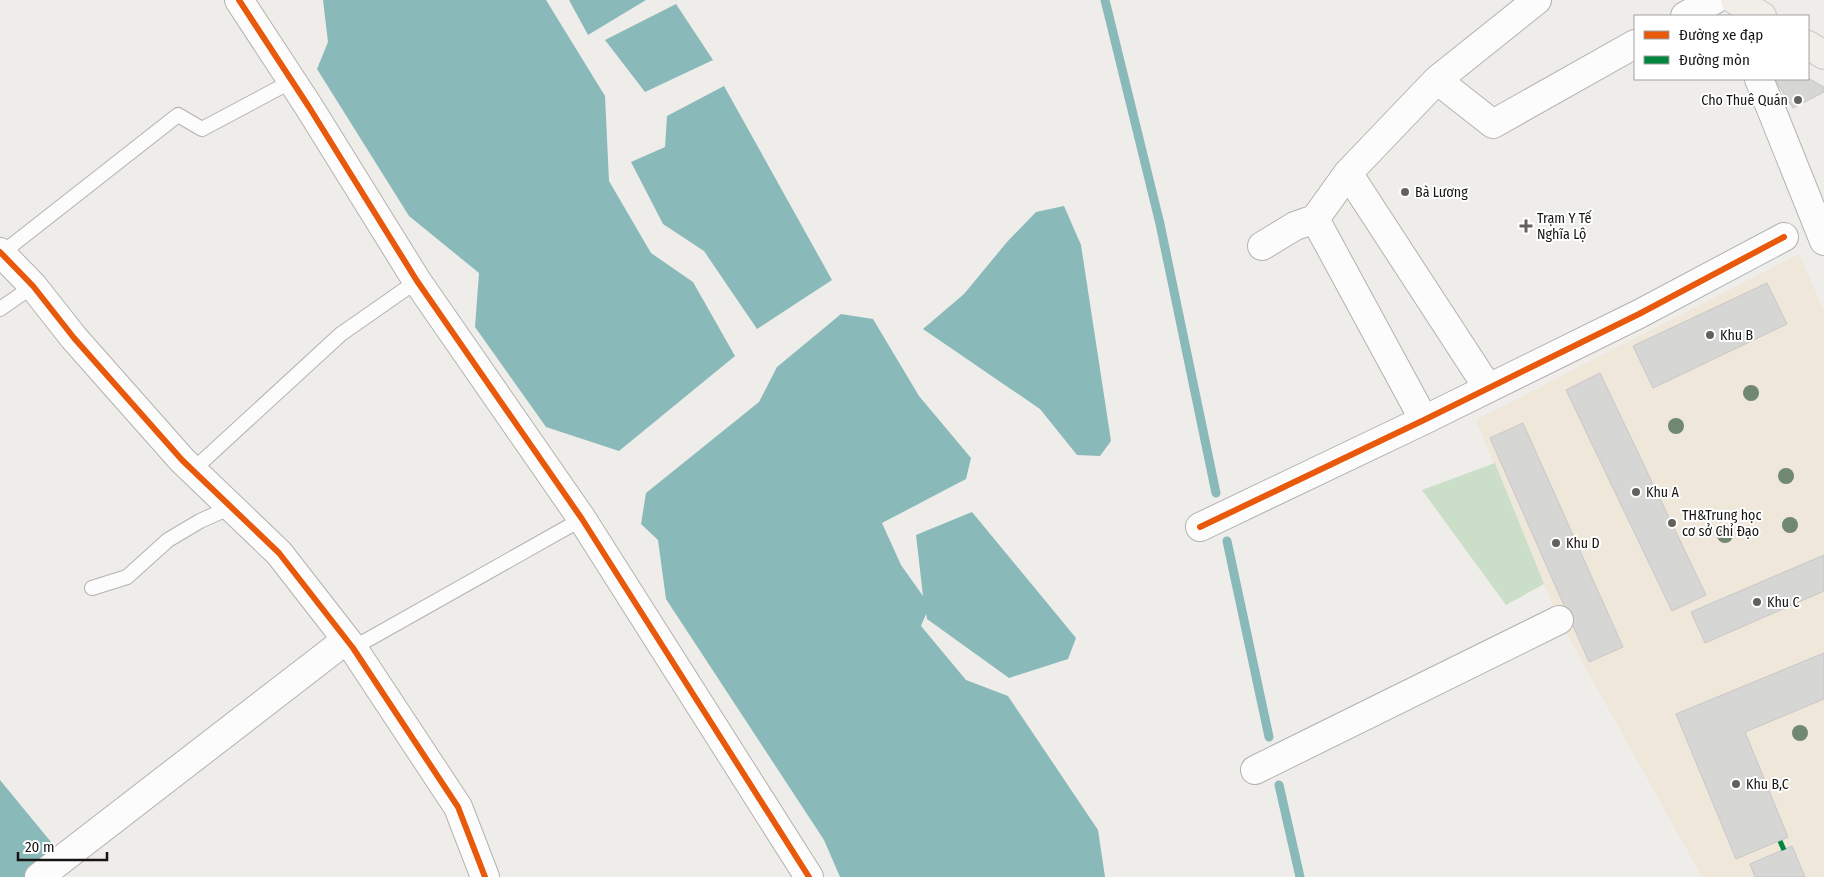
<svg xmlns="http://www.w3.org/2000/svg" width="1824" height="877" font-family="'Fira Sans Condensed',sans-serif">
  <rect width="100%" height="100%" fill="#eeede9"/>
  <path fill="#efe7da" d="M1799,254l25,57v566h-122l-143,-257 -83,-200z"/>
  <path fill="#cadec8" d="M1495,463l49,121 -38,21 -84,-115z"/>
  <path fill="#8ab9b9" d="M323,0h223l59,96 4,85 42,72 42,29 42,74 -116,95 -73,-24 -71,-100 4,-54 -70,-57 -92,-147 11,-27z
    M569,0h77l-58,35z
    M676,4l37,56 -68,32 -40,-52z
    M724,86l108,194 -75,49 -53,-78 -41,-27 -32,-62 34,-15 2,-31z
    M1064,206l17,39 30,196 -11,15 -23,-1 -37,-46 -117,-80 41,-35 43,-52 29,-30z
    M841,314l32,5 46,77 52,62 -5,21 -84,44 19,42 22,31 -7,-61 56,-23 104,126 -8,21 -59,19 -82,-59 -1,-5 -5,12 45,54 42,16 90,134 7,47h-265l-16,-37 -158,-241 -8,-59 -17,-16 5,-31 113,-91 18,-35z
    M0,780l65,79 -22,18h-43z"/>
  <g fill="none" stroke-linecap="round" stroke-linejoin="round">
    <path stroke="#8ab9b9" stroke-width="9" d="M1105,0l55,224 56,269
      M1227,541l42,196
      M1279,785l21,92"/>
  </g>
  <path fill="#d6d6d5" stroke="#c8c7c6" d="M1808,78l16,9v5l-31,16 -18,-28 3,-1z
    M1767,283l20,41 -134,64 -20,-42z
    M1600,373l106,222 -34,16 -106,-221z
    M1523,423l100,224 -34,15 -99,-224z
    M1824,555v36l-119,52 -14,-31z
    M1824,653v46l-79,33 43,105 -52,22 -60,-145z
    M1792,846l13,31h-50l-5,-13z"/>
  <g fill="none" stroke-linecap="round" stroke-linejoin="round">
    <defs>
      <path id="service" d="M2,253l176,-138 24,14 90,-48
        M0,309l33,-23
        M193,470l148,-136 76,-53
        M92,588l35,-11 41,-37 32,-19 31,-14
        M353,648l229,-129"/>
      <path id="minor" d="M239,0l70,107 108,174 165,238 227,358
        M1685,16l29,-16
        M1759,79l65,162
        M1437,80l100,-80
        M1348,173l140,215
        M1262,246l33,-20 20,-7
        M0,252l33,34 41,52 108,122 97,93 74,95 105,159 27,70
        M1424,420l-109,-201 33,-46 89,-93 56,44 142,-80
        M1200,527l224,-107 215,-106 145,-77
        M1255,770l304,-150
        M39,877l307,-237"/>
      <path id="primary" d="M1735,0l27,16
        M1808,45l16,10"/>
    </defs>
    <use href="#service" stroke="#b3b2af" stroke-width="16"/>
    <use href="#minor" stroke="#b3b2af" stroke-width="30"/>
    <use href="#primary" stroke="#cacac8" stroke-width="30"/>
    <use href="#service" stroke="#fcfcfc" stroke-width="14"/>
    <use href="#minor" stroke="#fcfcfc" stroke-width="28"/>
    <use href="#primary" stroke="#f1ede8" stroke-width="28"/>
    <path stroke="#00873e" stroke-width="5" stroke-dasharray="10 5" stroke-linecap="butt" d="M1780,841l4,9"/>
    <defs>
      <path id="cycleway" d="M239,0l70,107 108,174 165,238 227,358
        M0,252l33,34 41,52 108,122 97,93 74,95 105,159 27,70
        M1200,527l224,-107 215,-106 145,-77"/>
    </defs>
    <use href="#cycleway" stroke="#fff" stroke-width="9"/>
    <use href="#cycleway" stroke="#e8590c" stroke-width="6"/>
  </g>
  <g fill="#708770">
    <circle cx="1751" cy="393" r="8"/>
    <circle cx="1676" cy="426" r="8"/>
    <circle cx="1786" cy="476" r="8"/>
    <circle cx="1790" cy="525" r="8"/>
    <circle cx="1725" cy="535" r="8"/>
    <circle cx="1800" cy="733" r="8"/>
  </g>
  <g fill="#62615e" stroke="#fff" stroke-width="2">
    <circle cx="1798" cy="100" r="5"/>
    <circle cx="1405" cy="192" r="5"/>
    <path d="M1523.5 218.5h5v5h5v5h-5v5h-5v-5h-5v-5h5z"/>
    <circle cx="1710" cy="335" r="5"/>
    <circle cx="1636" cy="492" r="5"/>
    <circle cx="1672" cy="523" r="5"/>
    <circle cx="1556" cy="543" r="5"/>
    <circle cx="1757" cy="602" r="5"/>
    <circle cx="1736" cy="784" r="5"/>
  </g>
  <g text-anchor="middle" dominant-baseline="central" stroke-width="4" stroke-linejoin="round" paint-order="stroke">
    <g font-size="14" fill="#161513" stroke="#fff" text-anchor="start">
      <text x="1788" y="100" text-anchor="end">Cho Thuê Quán</text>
      <text x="1415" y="192">Bà Lương</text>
      <text x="1537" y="218">Trạm Y Tế<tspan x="1537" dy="16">Nghĩa Lộ</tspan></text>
      <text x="1720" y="335">Khu B</text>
      <text x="1646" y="492">Khu A</text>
      <text x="1682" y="515">TH&amp;Trung học<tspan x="1682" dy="16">cơ sở Chỉ Đạo</tspan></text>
      <text x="1566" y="543">Khu D</text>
      <text x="1767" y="602">Khu C</text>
      <text x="1746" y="784">Khu B,C</text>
    </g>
  </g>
  <rect x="1634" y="15" width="175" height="65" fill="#ffffff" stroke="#a2a1a1"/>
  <rect x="1644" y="31" width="25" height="8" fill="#e8590c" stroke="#a2a1a1"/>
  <text x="1679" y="40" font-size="15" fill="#161513">Đường xe đạp</text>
  <rect x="1644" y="56" width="25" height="8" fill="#00873e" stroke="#a2a1a1"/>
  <text x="1679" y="65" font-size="15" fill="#161513">Đường mòn</text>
  <path d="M18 852v8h89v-8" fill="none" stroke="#161513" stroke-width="2.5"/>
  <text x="25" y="852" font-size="15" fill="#161513" stroke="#ffffff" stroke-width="4" paint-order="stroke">20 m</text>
</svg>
